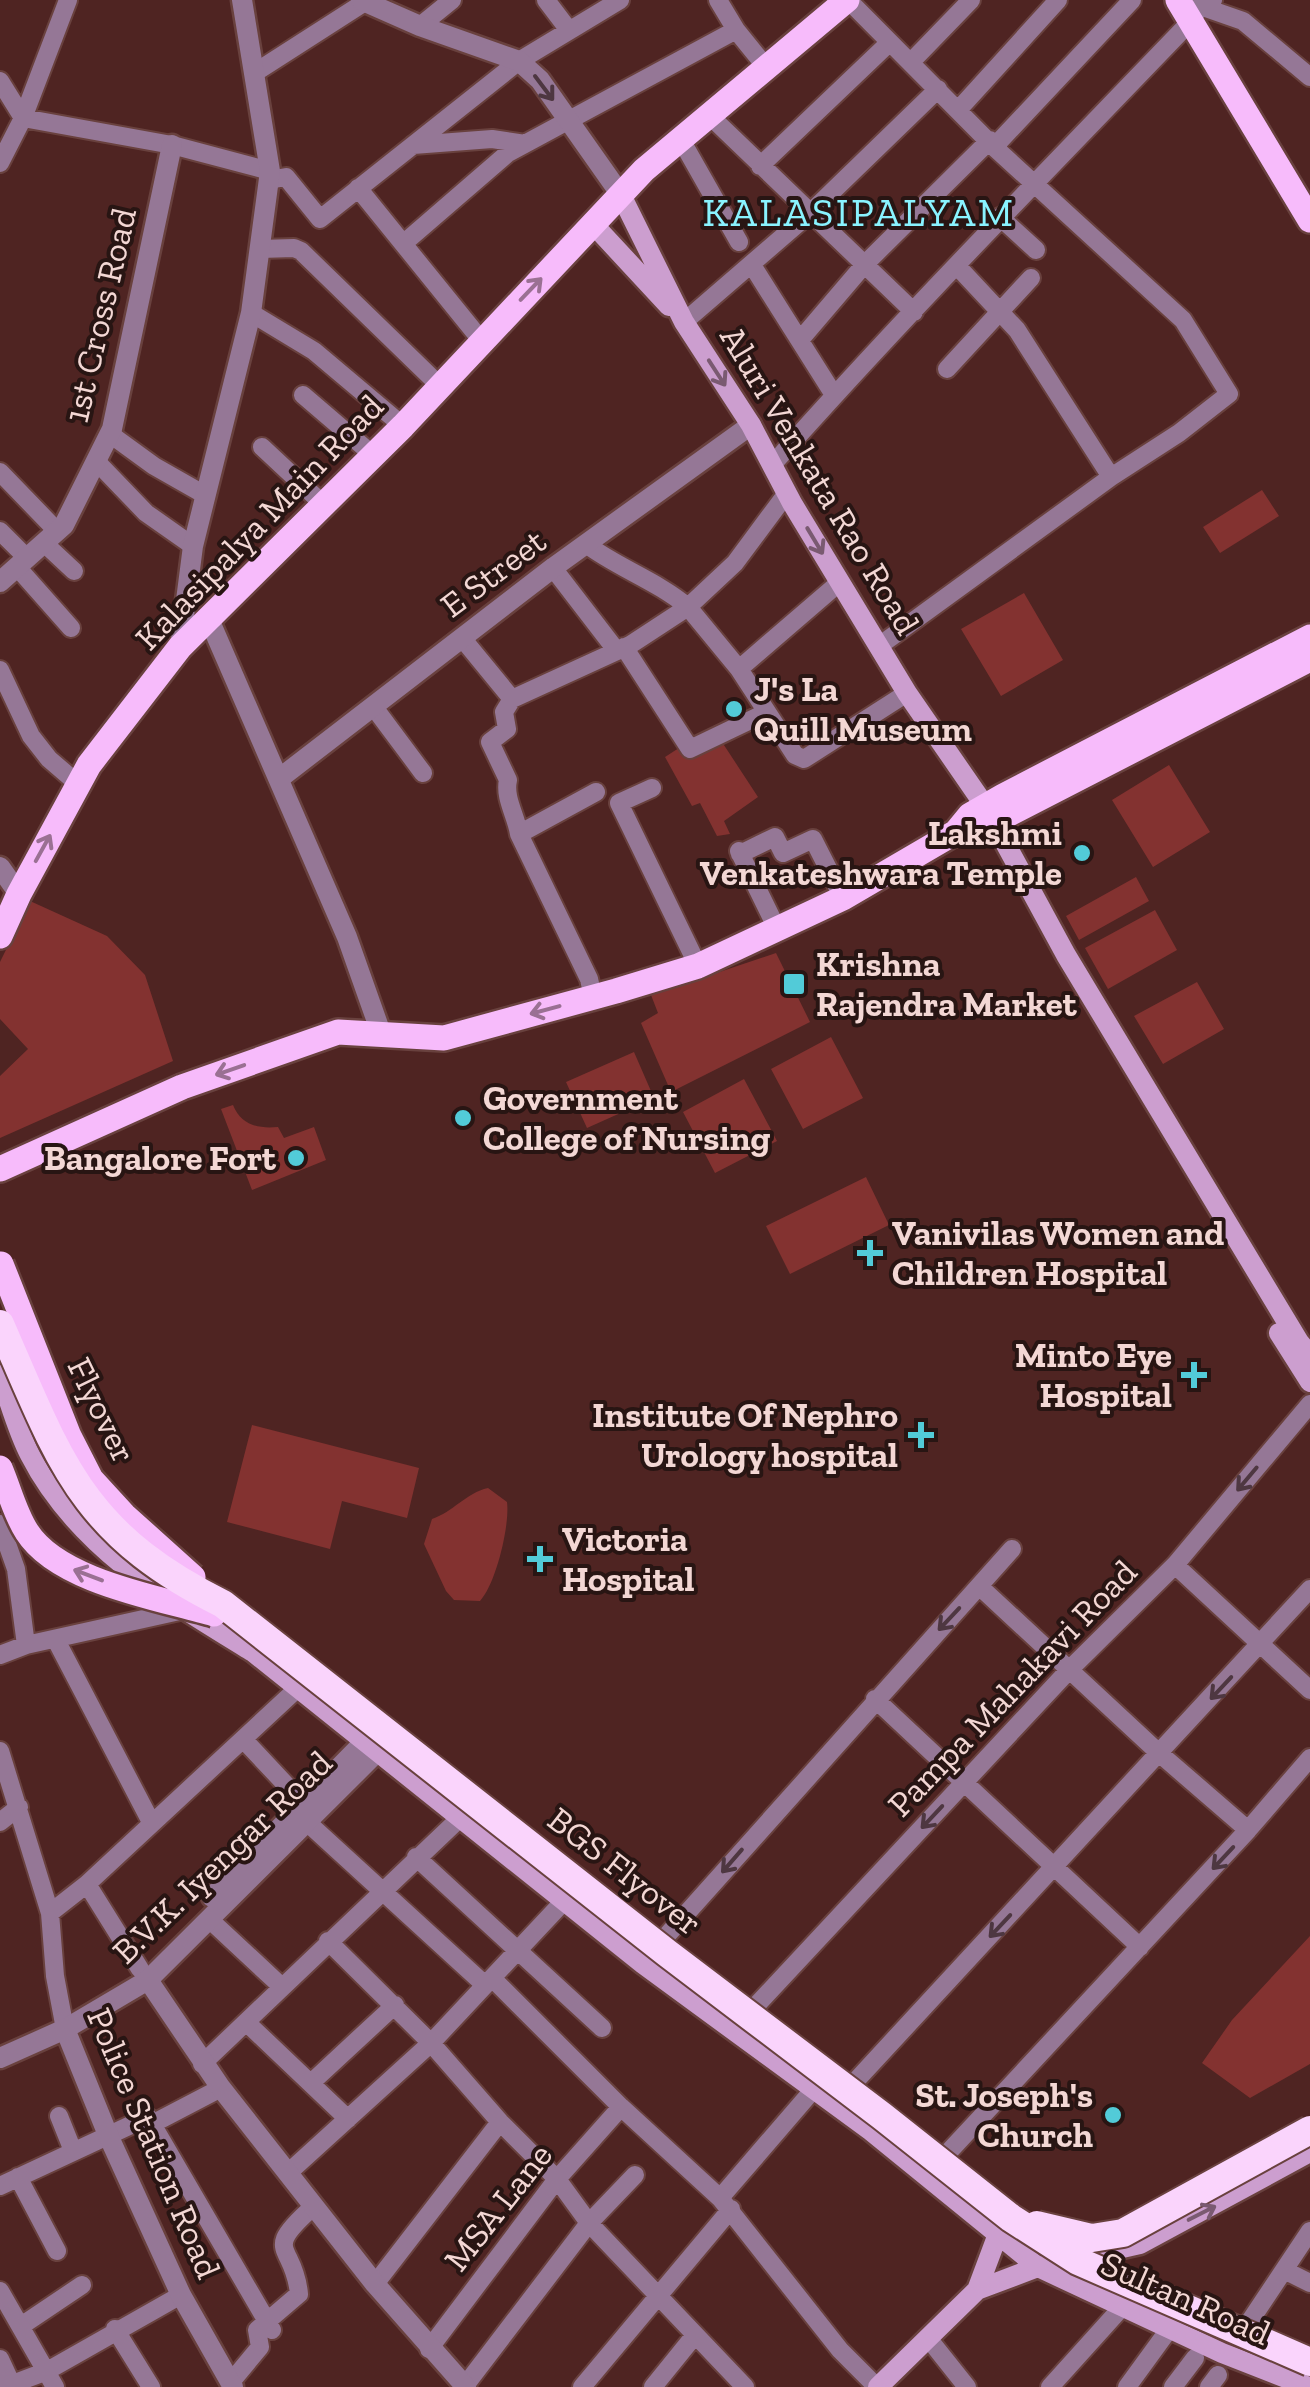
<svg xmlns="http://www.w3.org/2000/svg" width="1310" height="2387" font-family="'Zilla Slab',serif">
  <rect width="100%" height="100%" fill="#4f2422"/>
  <path fill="#833230" d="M1262,490l17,26 -59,37 -17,-26z
    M1024,593l39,67 -62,36 -40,-67z
    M720,739l38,58 -34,24 6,13 -13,2 -17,-33 -8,3 -27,-49 17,-11z
    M1169,765l41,67 -57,35 -41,-67z
    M1136,877l13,24 -70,39 -13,-24z
    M30,901l77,35 38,39 28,86 -173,77v-62l28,-27 -28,-30v-57z
    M1155,910l22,40 -69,39 -23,-41z
    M776,953l34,69 -139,70 -30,-69 17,-10 -7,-18z
    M1197,982l27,47 -61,35 -29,-48z
    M831,1037l32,61 -60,31 -32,-60z
    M634,1052l20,46 -67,30 -21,-46z
    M744,1079l33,62 -62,32 -32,-61z
    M233,1105c8,20 25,24 45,22l6,11 30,-11 12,33 -74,30 -31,-81z
    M866,1177l23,48 -99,49 -24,-48z
    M252,1425l167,43 -12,50 -65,-17 -12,48 -103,-27z
    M488,1488l19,14c3,23 -11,82 -27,99l-26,-1 -8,-9 -22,-47 8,-25c21,-7 34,-26 56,-31z
    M1310,1936v128l-60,34 -48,-35 30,-43z"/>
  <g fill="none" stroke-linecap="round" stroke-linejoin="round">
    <defs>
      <path id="minor" d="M546,0l22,29
        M718,0l18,30 30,37
        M848,0l146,147 189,173 46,74 -50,39 -68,44 -232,169
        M1200,6l43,15 67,56
        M420,26l32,-26
        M911,62l60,-62
        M256,72l109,-70
        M0,81l23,37 149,27 98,26
        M959,109l99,-109
        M708,114l206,198
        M680,138l59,104
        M413,145l79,-6 33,5
        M994,147l138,-147
        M0,163l23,-45 45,-118
        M760,166l129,-123
        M269,180l17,-3 34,42 199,-158 101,-61
        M358,188l123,152
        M1000,217l36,33
        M404,243l104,-90 228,-123
        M260,249l34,-1 7,3 138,134
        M752,265l82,130
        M958,267l59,63 94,147
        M251,313l63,38 89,75
        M684,322l125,-108 129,-125
        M800,340l64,-75 126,-125
        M947,369l84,-91
        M303,395l70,60
        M110,434l44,32 51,29
        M262,447l61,57
        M96,461l50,52 47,33
        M773,464c135,-152 277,-296 418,-443l9,-15 13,-6
        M0,472l57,59
        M787,493l-52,70 -47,44 51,62 56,86 9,4 103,-66
        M0,531l27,27
        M44,543l30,28
        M17,567l54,61
        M553,568l63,82
        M462,638l50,61 118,-54 58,-38c-31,-26 -70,-39 -102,-63
        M624,647l66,102 77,-37
        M739,669l101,-87
        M0,670l31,66 18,23 29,25
        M512,699l-8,13 3,17 -17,13 18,38c-4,18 8,35 11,54l70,145 4,18
        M373,706l50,67
        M652,788l-33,15 79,163
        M519,834l77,-42
        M739,851l39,80
        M740,854l35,-17 8,16 30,-14 30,59
        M0,1524l16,45 10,76
        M1175,1565l135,125
        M979,1586l33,-37
        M56,1640l95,182
        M0,1655l26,-10 158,-35
        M875,1699l265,248
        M243,1739l60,64
        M0,1751l50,162 37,-29 212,-197
        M297,1813l188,172
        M0,1822l19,-15
        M416,1857l186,171
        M87,1884l53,85
        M50,1913l5,63 10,53
        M209,1919l72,67
        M328,1941l103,102 69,79 57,57 32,44 156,164
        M652,1952l327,-366 180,167 89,77
        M492,1978l129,129 99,91 120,152 37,37
        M753,2009l317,-340 105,-104 135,-161
        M246,2022l102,97
        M202,2064l258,-246
        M312,2082l83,-77
        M852,2085l458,-496
        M59,2116l14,35
        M152,2124l69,-36
        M943,2158l305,-328 62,-72
        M288,2173l143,-130 133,-142
        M18,2177l39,74
        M0,2186l148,-69 124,213
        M720,2198l93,-108
        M1284,2270l26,13
        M375,2284l125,-162
        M0,2291l55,96
        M21,2326l61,-41
        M115,2329l36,58
        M1244,2330l66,-99
        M928,2338l39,49
        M429,2349l128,-170 64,-72
        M0,2359l13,28
        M231,2382l29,-35 -3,-17 42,-36c-5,-52 -39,-40 15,-88
        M5,2387l42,-16 134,-76
        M464,2387l125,-164 46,-48
        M582,2387l149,-178
        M653,2387l42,-52
        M1050,2387l73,-81
        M1127,2387l43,-59
        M1173,2387l22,-29
        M1209,2387l9,-12"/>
      <path id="tertiary" d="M361,0l59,26 99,35 21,19 81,115
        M0,582l64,-57 48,-96 60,-284
        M208,617l139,320 34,96
        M180,647l13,-101 58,-233 19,-142 -28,-171
        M280,778l274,-211 197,-142
        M0,867l19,27
        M212,1897l162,-165
        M148,1980l73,108 154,196 91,103
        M65,2029l43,106 73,160 52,92
        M0,2058l65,-29 83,-49 240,-239"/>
      <path id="secondary" d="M621,195l63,127 67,103 41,78 115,190 78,113 81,149 233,387 11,13
        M593,224l76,82
        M1279,1333l31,49
        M0,1375c10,27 17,55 30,80 47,92 138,145 223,197l390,312 228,167 167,136 184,86 87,34
        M977,2290l21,-56
        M878,2387l99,-97 61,-23 102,-23 170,-92"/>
      <path id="primary" d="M1178,0l132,220
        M956,832l14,-17 33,-19 307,-159
        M0,936l19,-42 70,-129 91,-118 223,-221 241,-256 203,-170
        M0,1169l182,-82 156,-55 106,6 172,-47 82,-25 145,-68 113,-66 30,-6 324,-167"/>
    </defs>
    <use href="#minor" stroke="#69413e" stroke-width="22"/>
    <use href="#tertiary" stroke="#69413e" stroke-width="25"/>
    <use href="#secondary" stroke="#69413e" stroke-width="25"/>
    <use href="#primary" stroke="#69413e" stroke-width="30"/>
    <use href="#minor" stroke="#957796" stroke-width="18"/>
    <use href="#tertiary" stroke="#957796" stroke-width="20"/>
    <use href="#secondary" stroke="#cc9ecf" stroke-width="20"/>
    <use href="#primary" stroke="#f7bbfb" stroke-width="25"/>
    <defs>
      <path id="primary-bridge" d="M1,1264l68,172 22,43 33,36 69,62
        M0,1468c9,21 15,46 27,64 32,50 133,66 187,82"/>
      <path id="trunk-bridge" d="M0,1324c60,137 80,209 223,280l444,349 215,163 129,102 67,43 232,101
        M1037,2225l55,13 31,-5 187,-103"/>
    </defs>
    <use href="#primary-bridge" stroke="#69413e" stroke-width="30" stroke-linecap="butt"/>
    <use href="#trunk-bridge" stroke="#69413e" stroke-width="32" stroke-linecap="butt"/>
    <use href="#primary-bridge" stroke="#f7bbfb" stroke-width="25"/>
    <use href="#trunk-bridge" stroke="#fad4fc" stroke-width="28"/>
  </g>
  <defs><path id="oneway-shaft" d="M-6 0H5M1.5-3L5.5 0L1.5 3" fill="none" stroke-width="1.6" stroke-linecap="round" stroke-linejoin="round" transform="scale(2.5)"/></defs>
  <g stroke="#4e3741">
    <use href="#oneway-shaft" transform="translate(544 88) rotate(53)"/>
    <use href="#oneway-shaft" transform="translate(1247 1479) rotate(130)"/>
    <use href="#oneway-shaft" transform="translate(949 1619) rotate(133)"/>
    <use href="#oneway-shaft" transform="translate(1221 1688) rotate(133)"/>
    <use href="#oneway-shaft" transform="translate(932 1817) rotate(133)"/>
    <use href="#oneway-shaft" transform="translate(1223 1858) rotate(133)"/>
    <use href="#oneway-shaft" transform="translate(732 1861) rotate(131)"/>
    <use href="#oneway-shaft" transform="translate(1000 1926) rotate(133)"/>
  </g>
  <g stroke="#9a7093">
    <use href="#oneway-shaft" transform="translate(531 289) rotate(-46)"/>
    <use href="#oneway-shaft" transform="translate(43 848) rotate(-61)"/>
    <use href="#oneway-shaft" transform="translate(545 1010) rotate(165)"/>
    <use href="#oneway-shaft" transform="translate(230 1070) rotate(161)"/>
    <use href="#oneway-shaft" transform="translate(88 1575) rotate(-159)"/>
  </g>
  <g stroke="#7a5a71">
    <use href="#oneway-shaft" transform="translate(717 373) rotate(57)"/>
    <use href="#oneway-shaft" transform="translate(815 541) rotate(59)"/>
    <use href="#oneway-shaft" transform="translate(1202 2213) rotate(-27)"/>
  </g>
  <g fill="#52cbd8" stroke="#281513" stroke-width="4">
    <circle cx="734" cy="709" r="10"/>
    <circle cx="1082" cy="853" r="10"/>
    <rect x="782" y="972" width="24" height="24" rx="5"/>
    <circle cx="463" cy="1118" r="10"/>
    <circle cx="296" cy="1158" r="10"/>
    <path d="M865 1238h10v10h10v10h-10v10h-10v-10h-10v-10h10z"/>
    <path d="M1189 1360h10v10h10v10h-10v10h-10v-10h-10v-10h10z"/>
    <path d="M916 1420h10v10h10v10h-10v10h-10v-10h-10v-10h10z"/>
    <path d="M535 1544h10v10h10v10h-10v10h-10v-10h-10v-10h10z"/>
    <circle cx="1113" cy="2115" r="10"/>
  </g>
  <g text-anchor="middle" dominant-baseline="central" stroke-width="8" stroke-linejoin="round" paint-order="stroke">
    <g font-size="35" fill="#f3d7d4" stroke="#281513">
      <text transform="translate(100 315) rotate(-77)">1st Cross Road</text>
      <text transform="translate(820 480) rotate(59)">Aluri Venkata Rao Road</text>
      <text transform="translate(259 522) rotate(-46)">Kalasipalya Main Road</text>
      <text transform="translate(493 573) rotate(-37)">E Street</text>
      <text transform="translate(102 1410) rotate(64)">Flyover</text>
      <text transform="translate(1012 1688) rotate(-46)">Pampa Mahakavi Road</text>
      <text transform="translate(222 1857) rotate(-44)">B.V.K. Iyengar Road</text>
      <text transform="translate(625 1871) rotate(38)">BGS Flyover</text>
      <text transform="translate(154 2143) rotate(67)">Police Station Road</text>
      <text transform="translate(498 2207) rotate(-52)">MSA Lane</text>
      <text transform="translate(1186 2298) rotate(24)">Sultan Road</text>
    </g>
    <g font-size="35" font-weight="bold" fill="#f3d7d4" stroke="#281513" text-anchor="start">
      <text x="754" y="689">J's La<tspan x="754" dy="40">Quill Museum</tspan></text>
      <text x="1062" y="833" text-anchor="end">Lakshmi<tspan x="1062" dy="40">Venkateshwara Temple</tspan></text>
      <text x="816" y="964">Krishna<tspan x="816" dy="40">Rajendra Market</tspan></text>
      <text x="483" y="1098">Government<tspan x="483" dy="40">College of Nursing</tspan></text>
      <text x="276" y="1158" text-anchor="end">Bangalore Fort</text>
      <text x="892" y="1233">Vanivilas Women and<tspan x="892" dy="40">Children Hospital</tspan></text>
      <text x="1172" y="1355" text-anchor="end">Minto Eye<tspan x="1172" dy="40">Hospital</tspan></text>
      <text x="898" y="1415" text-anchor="end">Institute Of Nephro<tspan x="898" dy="40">Urology hospital</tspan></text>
      <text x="562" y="1539">Victoria<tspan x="562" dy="40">Hospital</tspan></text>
      <text x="1093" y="2095" text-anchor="end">St. Joseph's<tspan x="1093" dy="40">Church</tspan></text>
    </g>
    <g font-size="40" letter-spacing="2.5" fill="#89f3ff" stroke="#281513">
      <text x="859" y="212">KALASIPALYAM</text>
    </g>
  </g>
</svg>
